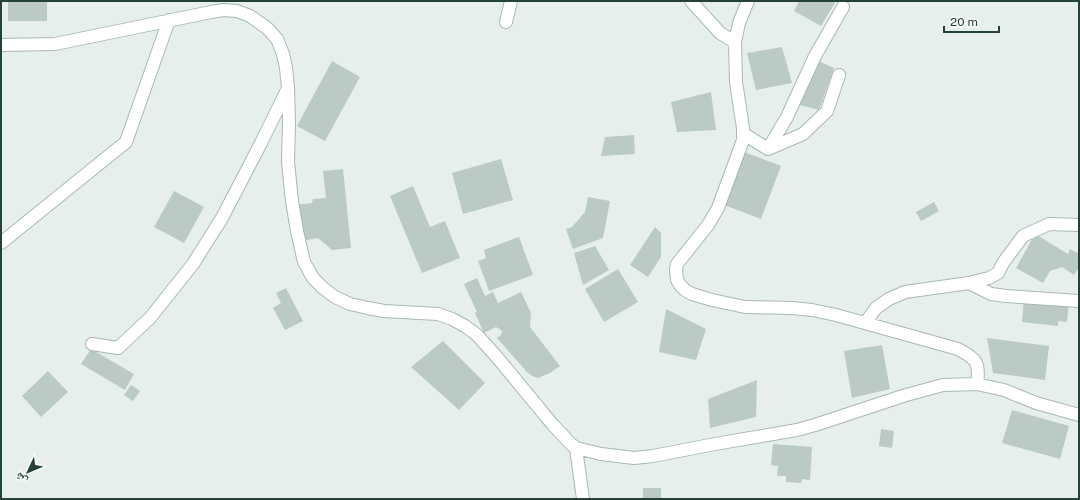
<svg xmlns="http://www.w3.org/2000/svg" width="1080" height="500" font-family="'Public Sans','Noto Naskh Arabic',sans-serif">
  <rect width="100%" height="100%" fill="#e6efeb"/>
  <path fill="#bbcac4" d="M8,1h39v20h-39z
    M799,1h37l-15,25 -27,-15z
    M782,47l10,36 -36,7 -9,-37z
    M816,60l18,8 -15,42 -19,-5z
    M332,61l28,16 -35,64 -28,-15z
    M711,92l5,38 -39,2 -6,-30z
    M634,135l1,19 -34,2 4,-19z
    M744,152l37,14 -20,53 -37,-14z
    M501,159l12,41 -50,14 -11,-41z
    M343,169l8,79 -19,2 -14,-12 -16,3 -6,-36 16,-2 1,-4 13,-1 -3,-27z
    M413,186l17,41 15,-6 15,37 -38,15 -32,-77z
    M174,191l30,16 -20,36 -30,-16z
    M588,197l22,4 -7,37 -30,11 -7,-20 6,-2 13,-15z
    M934,202l5,9 -18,10 -5,-9z
    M655,227l6,6v24l-13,20 -18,-12z
    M1035,234l33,20 2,-5 9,5v13l-5,8 -12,-8 -12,4 -7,12 -27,-15z
    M519,237l14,38 -44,16 -11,-30 8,-3 -2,-8z
    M595,246l14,24 -26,15 -9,-32z
    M618,269l20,33 -34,20 -19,-33z
    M477,278l8,18 8,-4 5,11 23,-11 10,21 -1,14 30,39 -10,7 -12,5 -6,-2 -5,-4 -30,-34 4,-3 1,-4 -6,-4 -12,6 -9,-20 2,-1 -13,-28z
    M286,288l17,33 -18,9 -12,-22 8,-5 -5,-10z
    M1024,299l45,4 -2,19 -9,-1v5l-36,-4z
    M666,309l40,20 -10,31 -37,-8z
    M987,338l62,8 -4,34 -52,-7z
    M443,341l42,42 -26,27 -48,-43z
    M882,345l8,44 -38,9 -8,-47z
    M91,349l43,25 -9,16 -44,-26z
    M48,371l20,21 -27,25 -19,-21z
    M757,380l-1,37 -46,11 -2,-29z
    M131,385l9,6 -7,10 -9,-6z
    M1012,410l57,16 -9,33 -58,-16z
    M881,429l13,2 -2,17 -13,-2z
    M773,444l39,3 -2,33 -8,-1 -1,4 -15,-1v-6h-9l1,-10 -7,-1z
    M643,488h18v11h-18z"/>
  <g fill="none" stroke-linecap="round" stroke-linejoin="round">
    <defs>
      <path id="minor" d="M691,1l29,32 15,9
        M748,1l-9,22 -4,19 1,40 7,46v12l-25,68 -10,17 -31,39 -1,5 1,11 3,5 5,5 7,4 20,6 33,7 47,1 20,2 24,5 122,34c19,10 22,14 19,35
        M506,22l5,-21
        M1,45l54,-1 156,-32 12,-2 14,1 13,5 17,12 10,11 6,15 3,14 2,19 1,36 -1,39 4,39 5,30 7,31 9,16 10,10 12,9 15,7 18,4 16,3 54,3 14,5 13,7 12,9 19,21 57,69 18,19 5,4 25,6 33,4 19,-2 62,-12 82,-14 18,-5 91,-30 37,-10 34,-1 27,6 32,13 43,12
        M744,134l24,15 19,-32 28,-61 28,-49
        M768,149l35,-15 24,-23 12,-36
        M1,243l125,-101 43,-122
        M969,283l22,11 15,2 73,5
        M866,322l10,-14 13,-9 16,-7 64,-9 20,-5 9,-5 5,-10 20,-27 26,-12 30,1
        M92,344l26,4 32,-30 43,-54 29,-46 39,-75 26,-53
        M576,448l7,51"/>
    </defs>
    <use href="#minor" stroke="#a8b8b2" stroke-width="14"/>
    <use href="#minor" stroke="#fff" stroke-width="12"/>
  </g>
  <rect width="1080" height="500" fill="none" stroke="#24423a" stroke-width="4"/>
  <g transform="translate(28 472) rotate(226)" stroke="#f7fbf9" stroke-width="3" paint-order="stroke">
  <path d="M0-3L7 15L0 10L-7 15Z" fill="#24423a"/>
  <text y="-6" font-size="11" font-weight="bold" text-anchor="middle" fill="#24423a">ش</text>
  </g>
  <path d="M944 26v6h55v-6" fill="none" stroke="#24423a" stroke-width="2"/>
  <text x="950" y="26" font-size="12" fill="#24423a" stroke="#f7fbf9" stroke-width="3" paint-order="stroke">20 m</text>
</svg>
